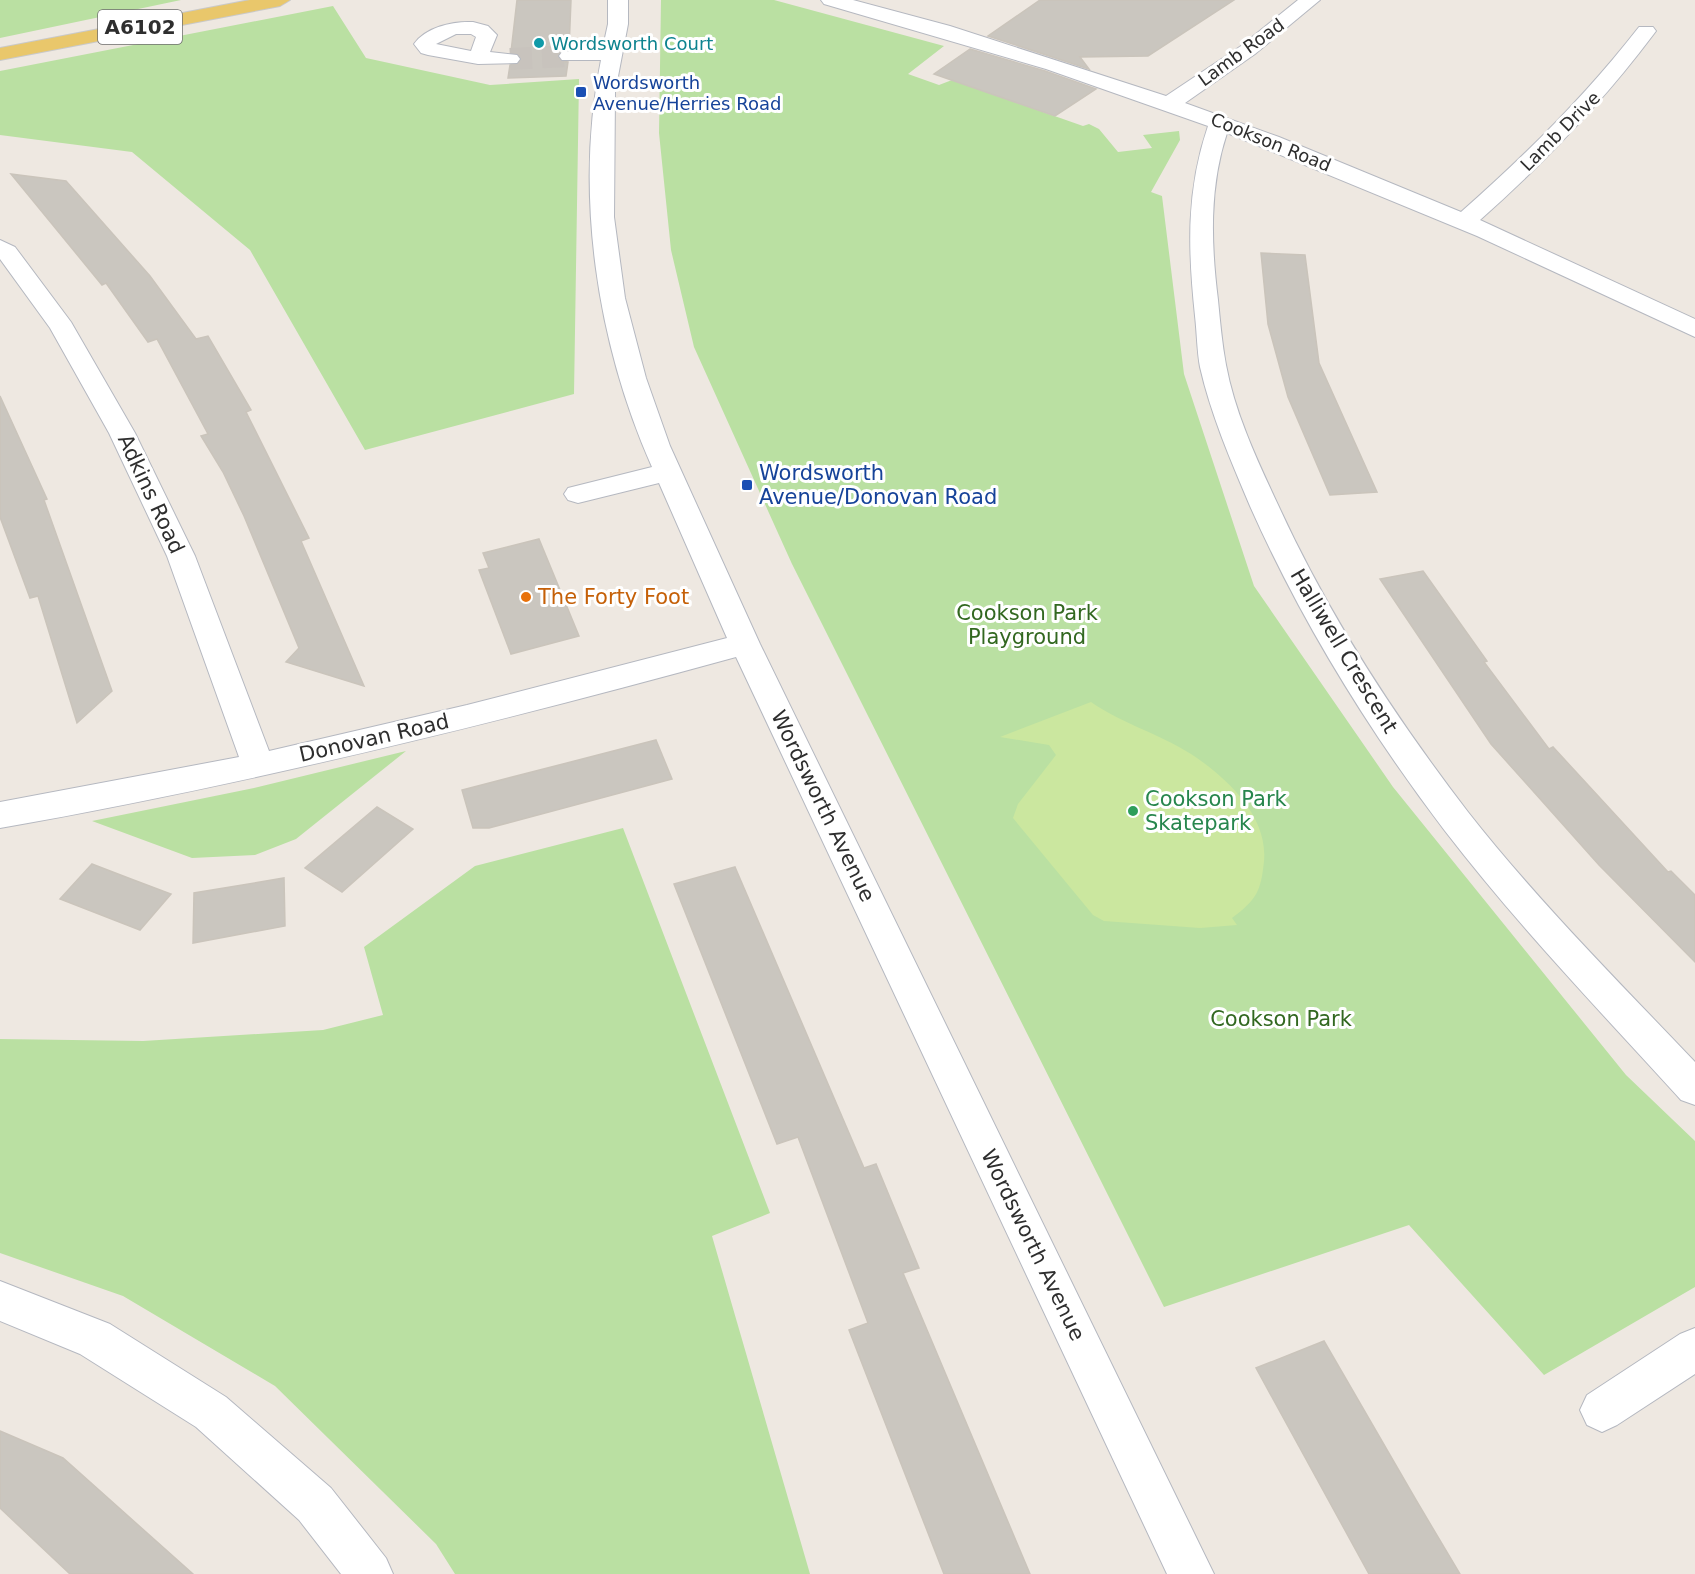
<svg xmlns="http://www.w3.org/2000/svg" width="1695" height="1574" font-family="'DejaVu Sans',sans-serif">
  <rect width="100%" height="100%" fill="#eee8e1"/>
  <path fill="#bae0a2" d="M0,0h181l-181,38z
    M661,0h113l170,46 -36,28 31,11 13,-5 131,46 6,-2 10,5 19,23 34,-4 -9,-13 36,-4 1,9 -29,52 11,4 22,178 70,212 139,201 233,288 69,66v146l-151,88 -135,-150 -245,82 -372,-743 -98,-217 -23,-97 -12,-117z
    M333,6l33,52 124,27 89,-6 -5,315 -209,56 -115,-200 -118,-98 -132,-17v-64z
    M406,751l-110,88 -41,16 -63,3 -100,-37 162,-33z
    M623,828l147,385 -58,23 98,338h-355l-19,-30 -161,-158 -152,-90 -123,-43v-214l143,2 180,-11 60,-15 -19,-68 111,-81z"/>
  <path fill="#cbe79f" d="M1091,702c33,23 73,33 106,56 33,23 71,60 67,103 -3,31 -8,39 -32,57l5,7 -37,3 -96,-7 -11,-6 -80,-97 5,-14 38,-49 -7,-10 -49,-8z"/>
  <path fill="#cac6bf" stroke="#cac4bb" stroke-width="1.5" d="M517,0h54l-2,49 -9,2 -3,5 3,5 8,1 -2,14 -58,2 2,-13h7l5,-6 -3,-5 -8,-2z
    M1040,0h194l-86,56 -68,1 9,12 -101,-33z
    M970,49l75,22 51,18 -41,27 -121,-42z
    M11,174l55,7 84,95 46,63 12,-3 43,74 -5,2 63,126 -8,3 63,145 -78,-24 13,-14 -55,-132 -21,-44 -22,-36 7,-2 -51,-95 -9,3 -42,-59 -4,2z
    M1261,253l44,2 14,108 58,129 -47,3 -42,-98 -20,-73z
    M0,396l47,103 -3,1 68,191 -35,32 -39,-127 -8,2 -30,-81z
    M539,539l40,97 -68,18 -32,-84 10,-2 -6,-15z
    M1423,571l64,90 -3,1 65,87 4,-2 115,125 3,-1 24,24v67l-96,-97 -108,-121 -111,-165z
    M656,740l16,39 -183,49h-16l-11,-38z
    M377,807l36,22 -71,63 -37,-24z
    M92,864l39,15 40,15 -31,36 -80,-31z
    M735,867l129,301 12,-4 43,104 -16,5 127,301h-86l-95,-244 19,-7 -70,-186 -21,7 -103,-260z
    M284,878l1,48 -92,17 1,-50z
    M1324,1341l92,159 44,74h-91l-113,-206z
    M0,1431l63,27 130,116h-123l-70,-66z"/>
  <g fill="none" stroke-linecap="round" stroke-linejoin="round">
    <path stroke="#c8c3bd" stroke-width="22" stroke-dasharray="22 10" stroke-linecap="butt" d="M510,59l59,-3"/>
    <defs>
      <path id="minor" d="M608,0h20v24l-13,68 -1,125 11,81 21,80 24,68 90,198 454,930h-47l-431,-917c-243,67 -487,127 -736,171v-26l239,-45 -72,-201 -58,-123 -59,-105 -50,-69v-19l15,7 56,75 64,111 60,123 74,195 198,-46 260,-67 -68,-155 -81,20 -10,-3 -4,-6 4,-6 84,-21c-55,-124 -78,-273 -51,-407h-39l-3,-4 3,-4 41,-5 5,-23z
        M821,0h32l97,26 216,70 75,-50 57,-46h22l-65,54 -70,49 94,34 182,75c65,-57 125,-117 178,-185h14l3,4 -3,4c-51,68 -109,128 -173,185l215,99v18l-218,-101 -250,-103c-18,54 -16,111 -9,167 2,21 4,44 8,65 9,49 32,97 53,142 50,109 116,210 189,305 69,88 150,169 227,250v43l-14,-5c-80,-88 -163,-174 -236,-269 -76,-100 -144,-210 -195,-325 -19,-45 -39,-91 -50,-139 -3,-16 -3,-34 -5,-51 -7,-67 -9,-125 13,-190l-162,-57 -222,-65z
        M473,22l15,4 9,9 -7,17 27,3 3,4 -3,4 -39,1 -50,-9 -7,-2 -7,-9c12,-17 39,-23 59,-22zM456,34h15l5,3 -5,14 -35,-7z
        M0,1281l110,43 116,73 105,91 55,70 7,16h-52l-42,-54 -103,-93 -116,-73 -80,-33z
        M1695,1328v46l-78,51 -15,7 -15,-7 -7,-15 7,-15 93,-61z"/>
      <path id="major" d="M250,0h40l-10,6 -280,54v-12z"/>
    </defs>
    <use href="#minor" stroke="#b5b8c0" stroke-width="2"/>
    <use href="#major" stroke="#c9c9c9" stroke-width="2"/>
    <use href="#minor" fill="#fff" fill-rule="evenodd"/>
    <use href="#major" fill="#e9c76b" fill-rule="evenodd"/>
  </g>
  <circle fill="#0f9aa8" stroke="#fff" stroke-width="2" cx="539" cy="43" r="6"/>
  <g fill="#1a4fb4" stroke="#fff" stroke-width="2">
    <rect x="575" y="86" width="12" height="12" rx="3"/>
    <rect x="741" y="479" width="12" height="12" rx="3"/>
  </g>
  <circle fill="#e8710a" stroke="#fff" stroke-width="2" cx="526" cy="597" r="6"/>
  <circle fill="#2e9e5b" stroke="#fff" stroke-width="2" cx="1133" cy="811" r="6"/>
  <g text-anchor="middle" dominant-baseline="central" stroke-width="6" stroke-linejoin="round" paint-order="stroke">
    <g font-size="18" fill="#0d838f" stroke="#fff" text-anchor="start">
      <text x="551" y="43">Wordsworth Court</text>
    </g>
    <g font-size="18" fill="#2e2e2e" stroke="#fff">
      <text transform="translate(1241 52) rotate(-36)">Lamb Road</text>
      <text transform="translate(1560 131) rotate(-45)">Lamb Drive</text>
      <text transform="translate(1271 142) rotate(22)">Cookson Road</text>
    </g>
    <g font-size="18" fill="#164399" stroke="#fff" text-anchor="start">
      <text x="593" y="82">Wordsworth<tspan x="593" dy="21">Avenue/Herries Road</tspan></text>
    </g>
    <rect fill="#fff" stroke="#6d6d6d" stroke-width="1.5" x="98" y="10" width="84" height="34" rx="4.5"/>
    <g font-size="20" font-weight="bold" fill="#2e2e2e">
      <text x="140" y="27">A6102</text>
    </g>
    <g font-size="21" fill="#164399" stroke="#fff" text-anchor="start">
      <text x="759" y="473">Wordsworth<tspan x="759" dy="24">Avenue/Donovan Road</tspan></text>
    </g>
    <g font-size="21" fill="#2e2e2e" stroke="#fff">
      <text transform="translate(151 494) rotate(65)">Adkins Road</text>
      <text transform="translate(1344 651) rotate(59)">Halliwell Crescent</text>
      <text transform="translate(374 738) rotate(-13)">Donovan Road</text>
      <text transform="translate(823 806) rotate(64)">Wordsworth Avenue</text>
      <text transform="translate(1033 1245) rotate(64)">Wordsworth Avenue</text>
    </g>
    <g font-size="21" fill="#c56008" stroke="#fff" text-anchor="start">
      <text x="538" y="597">The Forty Foot</text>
    </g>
    <g font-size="21" fill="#326820" stroke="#fff">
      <text x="1027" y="613">Cookson Park<tspan x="1027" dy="24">Playground</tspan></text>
      <text x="1281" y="1019">Cookson Park</text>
    </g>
    <g font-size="21" fill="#27864d" stroke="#fff" text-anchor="start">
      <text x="1145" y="799">Cookson Park<tspan x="1145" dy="24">Skatepark</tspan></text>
    </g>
  </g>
</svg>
